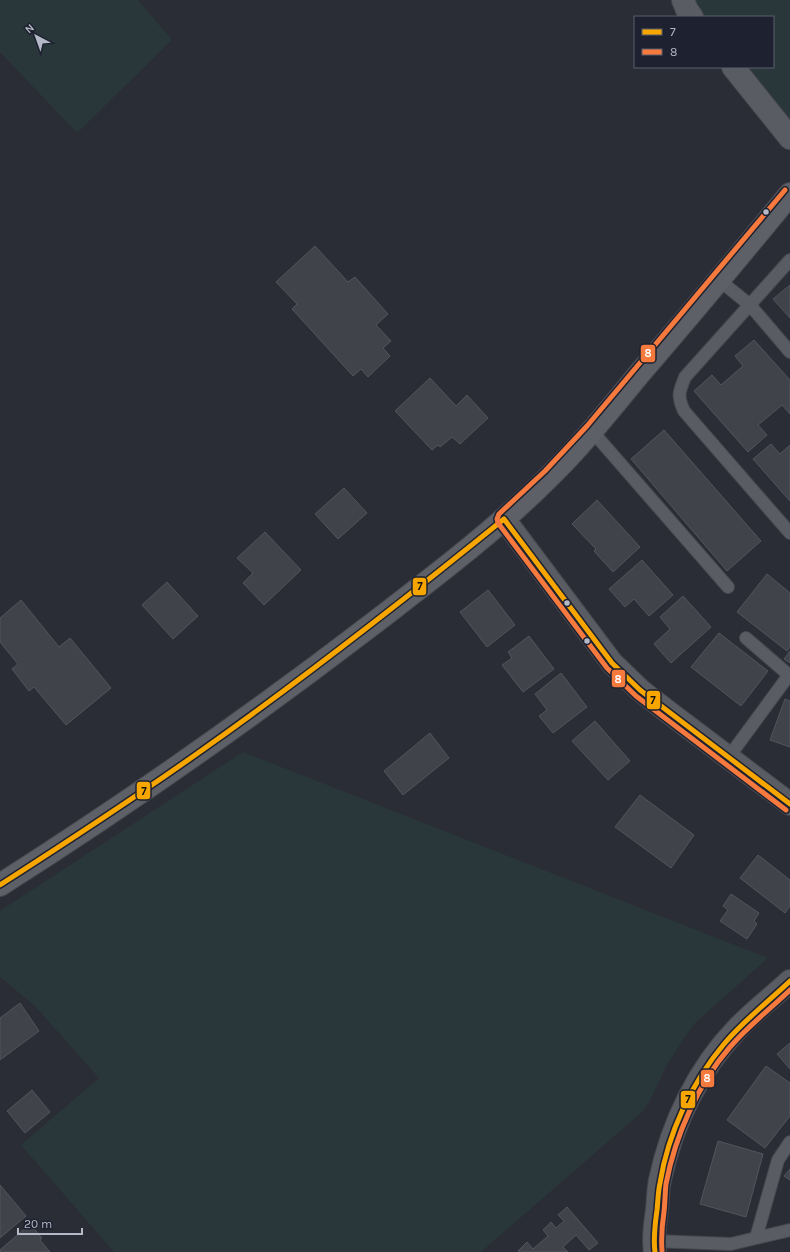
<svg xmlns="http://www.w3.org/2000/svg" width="790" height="1252" font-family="Karla,sans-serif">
  <rect width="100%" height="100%" fill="#2a2d36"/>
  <path fill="#29373b" d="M0,0h138l34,40 -95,93 -77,-81z
    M692,0h98v142l-53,-75h36v-50h-72z
    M243,752l525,206 -73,65 -15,21 -14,23 -17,35 -7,10 -161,140h-367l-93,-107 78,-67 -65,-73 -34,-28v-66z"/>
  <path fill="#41434b" stroke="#52555d" d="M315,246l33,36 7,-5 33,37 -12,11 15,16 -8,7 7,8 -22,21 -7,-8 -8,7 -61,-67 5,-5 -21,-22z
    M790,285v33l-17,-19z
    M754,340l36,40v34l-8,-9 -24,20 9,10 -19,17 -54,-61 18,-16 9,10 22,-19 -8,-10z
    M430,378l26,28 11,-11 21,23 -28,26 -8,-7 -12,10 -2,-2 -6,5 -37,-39z
    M664,430l97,111 -34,30 -96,-112z
    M771,444l9,10 10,-9v56l-37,-42z
    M344,488l23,25 -29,26 -23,-25z
    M597,500l43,47 -27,25 -19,-21 2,-2 -24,-25z
    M265,532l36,38 -37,35 -21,-22 10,-10 -16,-15z
    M642,560l31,35 -24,21 -15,-17 -9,8 -16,-18z
    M767,574l23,19v54l-3,4 -50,-39z
    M167,582l31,34 -25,23 -31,-34z
    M488,590l27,35 -28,22 -27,-35z
    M683,596l28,31 -40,36 -17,-19 16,-15 -10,-12z
    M21,600l38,47 11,-9 41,50 -45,37 -32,-38 -5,4 -17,-22 6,-5 -18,-22v-24z
    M719,633l49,38 -27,35 -50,-39z
    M529,636l25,33 -31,23 -21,-27 10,-7 -4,-6z
    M790,651v12l-6,-4z
    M561,673l26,34 -34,26 -14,-17 8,-6 -12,-16z
    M785,699l5,2v46l-20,-7z
    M595,721l35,40 -22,19 -36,-39z
    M430,733l19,25 -46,37 -19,-24z
    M640,795l54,40 -23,33 -56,-41z
    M758,855l32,25v26l-5,7 -45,-35z
    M731,894l28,19 -5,8 3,3 -10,15 -27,-18 8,-11 -5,-4z
    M20,1003l19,28 -39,29v-42z
    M790,1043v26l-13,-15z
    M766,1066l24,17v33l-25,32 -38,-28z
    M32,1090l18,22 -25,21 -18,-22z
    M718,1141l45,13 -17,63 -46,-13z
    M790,1169v11l-6,-4z
    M0,1185l26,31 -26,22z
    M567,1207l31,36 -9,7 -13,-15 -13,12 5,5h-49l-1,-1 9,-9 6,7 15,-13 -5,-6 8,-8 5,6 8,-7 -6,-6z
    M30,1224l12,14 -2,2 10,12h-50v-2z"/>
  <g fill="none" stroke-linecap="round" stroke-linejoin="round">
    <defs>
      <path id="lane" d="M790,260l-105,117c-6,15 -8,19 -1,34l106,122
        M719,280l31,25 40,47
        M592,431l136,156
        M746,638l44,38
        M728,758l61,-83
        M756,1238l22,-78 12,-18
        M654,1241l77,3 59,-14"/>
      <path id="street" d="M683,0l4,10 5,7
        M733,67l57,71
        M504,519l108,144 28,27 27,21 123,93
        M655,1252c-2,-14 0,-28 2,-42 1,-10 1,-21 3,-30 12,-56 38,-111 78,-152 16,-17 35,-31 52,-47"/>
      <path id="secondary" d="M0,885c127,-81 250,-167 370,-259 61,-47 124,-94 179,-149 33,-32 62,-69 91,-104 51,-59 101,-119 150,-179"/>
    </defs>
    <use href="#lane" stroke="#46484f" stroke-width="14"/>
    <use href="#street" stroke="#46484f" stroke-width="24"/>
    <use href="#secondary" stroke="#46484f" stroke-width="24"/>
    <use href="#lane" stroke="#5a5c64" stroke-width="12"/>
    <use href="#street" stroke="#5a5c64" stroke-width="22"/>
    <use href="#secondary" stroke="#5e6068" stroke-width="22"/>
    <defs>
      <path id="bus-1" d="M0,885c67,-43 133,-86 198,-132 105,-74 206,-153 306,-234l108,144 28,27 150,114
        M655,1252c-2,-14 0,-28 2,-42 1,-9 1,-18 3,-27 8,-50 32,-101 64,-139 20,-24 44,-42 66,-63"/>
      <path id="bus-2" d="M785,190l-198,236 -42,45 -46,43 -2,5 1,4 109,145 29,28 150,114
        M662,1251c-1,-13 0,-26 2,-39 1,-9 1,-19 2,-28 9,-48 32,-100 64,-137 18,-21 40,-38 60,-57"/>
    </defs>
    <use href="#bus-1" stroke="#1e2230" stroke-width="8"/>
    <use href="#bus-2" stroke="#1e2230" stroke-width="8"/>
    <use href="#bus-1" stroke="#f7a600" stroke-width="5"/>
    <use href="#bus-2" stroke="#f6793e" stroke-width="5"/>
  </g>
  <g fill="#b5b8c6" stroke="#1e2230" stroke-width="1.5">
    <circle cx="766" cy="212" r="3.5"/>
    <circle cx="567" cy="603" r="3.5"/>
    <circle cx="587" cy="641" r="3.5"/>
  </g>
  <g stroke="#1e2230" stroke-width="1.5">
    <rect x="640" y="344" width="16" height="19" rx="4" fill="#f6793e"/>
    <rect x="412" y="577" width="15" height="19" rx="4" fill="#f7a600"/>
    <rect x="611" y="669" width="15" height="19" rx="4" fill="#f6793e"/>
    <rect x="646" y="690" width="15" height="20" rx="4" fill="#f7a600"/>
    <rect x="136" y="781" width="15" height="19" rx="4" fill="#f7a600"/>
    <rect x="700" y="1069" width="15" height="19" rx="4" fill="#f6793e"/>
    <rect x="680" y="1090" width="16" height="19" rx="4" fill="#f7a600"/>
  </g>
  <g font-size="11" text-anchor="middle" font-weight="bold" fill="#fff">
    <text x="648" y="357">8</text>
    <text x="618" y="683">8</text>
    <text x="707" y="1082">8</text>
  </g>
  <g font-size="11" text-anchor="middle" font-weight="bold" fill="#111">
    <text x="420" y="590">7</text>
    <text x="653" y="704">7</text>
    <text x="144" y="795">7</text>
    <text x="688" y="1103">7</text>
  </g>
  <rect x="634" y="16" width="140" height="52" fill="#1e2230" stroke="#5a5e6c"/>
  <rect x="642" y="29" width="20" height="6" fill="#f7a600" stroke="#5a5e6c"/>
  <text x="670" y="36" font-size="12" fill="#b5b8c6">7</text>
  <rect x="642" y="49" width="20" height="6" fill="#f6793e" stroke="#5a5e6c"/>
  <text x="670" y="56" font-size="12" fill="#b5b8c6">8</text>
  <g transform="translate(36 36) rotate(319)" stroke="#1e2230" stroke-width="3" paint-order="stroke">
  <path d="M0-3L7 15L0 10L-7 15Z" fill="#b5b8c6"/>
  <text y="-6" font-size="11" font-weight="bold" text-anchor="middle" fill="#b5b8c6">N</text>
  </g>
  <path d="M18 1228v6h64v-6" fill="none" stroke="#b5b8c6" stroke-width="2"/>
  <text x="24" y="1228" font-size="12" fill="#b5b8c6" stroke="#1e2230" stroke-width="3" paint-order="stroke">20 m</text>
</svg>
